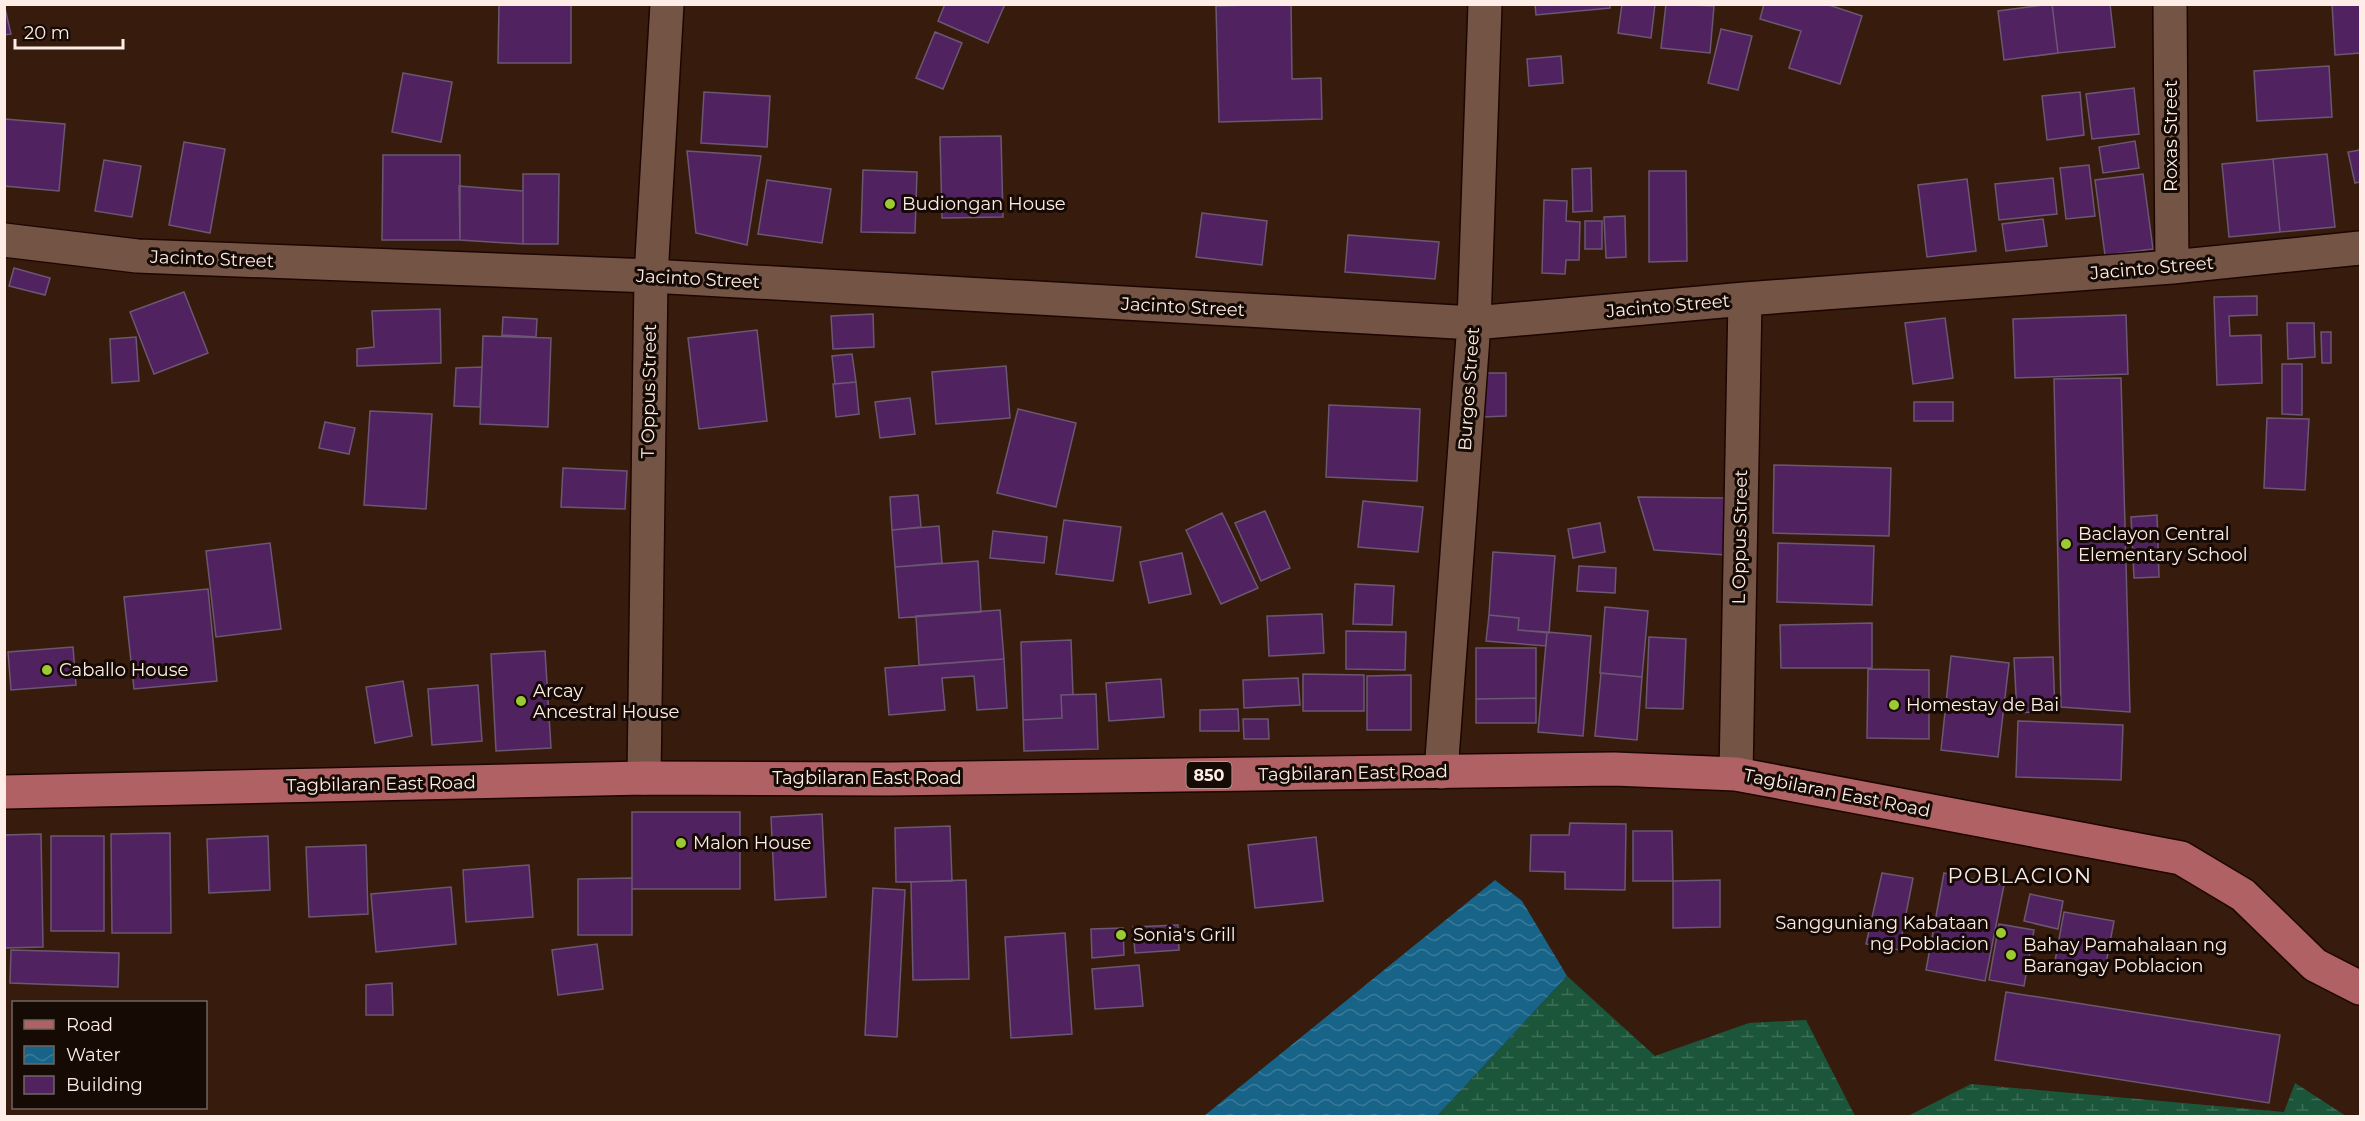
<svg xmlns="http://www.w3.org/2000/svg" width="2365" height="1121" font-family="Montserrat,sans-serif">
  <defs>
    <pattern id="wetland-marsh" width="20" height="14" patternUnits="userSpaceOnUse" patternTransform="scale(1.5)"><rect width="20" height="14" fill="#1b563a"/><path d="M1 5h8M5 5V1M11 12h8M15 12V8" fill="none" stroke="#3d6f56"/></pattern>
    <pattern id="water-waves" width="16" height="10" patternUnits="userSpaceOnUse" patternTransform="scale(1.5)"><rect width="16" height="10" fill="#186488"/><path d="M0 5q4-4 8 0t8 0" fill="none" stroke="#3a7a99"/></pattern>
  </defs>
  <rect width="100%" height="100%" fill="#371c0e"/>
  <path fill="url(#wetland-marsh)" d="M1567,976l88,80 94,-33 57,-3 49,96h-418z
    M2295,1083l51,33h-438l63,-32 313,28z"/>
  <path fill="url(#water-waves)" d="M1495,880l27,21 45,75 -130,140h-233z"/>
  <path fill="#502260" stroke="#6b5772" stroke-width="1.5" d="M4,4l7,30 -7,1z
    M499,4h72v59h-73z
    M945,4h60l-17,39 -50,-22z
    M1291,4l1,75 29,-1 1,41 -103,3 -3,-116z
    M1535,4h75v4l-74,7z
    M1622,4h33l-4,34 -33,-5z
    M1666,4l48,2 -4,47 -49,-5z
    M1764,4h62l36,12 -22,68 -51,-16 12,-37 -41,-12z
    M2052,4l6,49 -54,7 -6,-49z
    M2052,4h58l5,43 -57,6z
    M2332,4h28v49l-25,2z
    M1721,29l31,7 -14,54 -30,-7z
    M935,32l27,11 -19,46 -27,-11z
    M1561,56l2,27 -34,3 -2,-27z
    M2329,66l3,51 -75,4 -3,-50z
    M403,73l49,9 -11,60 -49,-10z
    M2134,88l5,46 -47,5 -6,-45z
    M704,92l66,4 -3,51 -66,-4z
    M2080,92l4,43 -37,5 -5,-44z
    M4,119l61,5 -6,67 -55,-5z
    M1001,136l2,81 -61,1 -2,-81z
    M2135,141l4,27 -36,5 -4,-26z
    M184,142l41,7 -15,84 -41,-8z
    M2360,150v32l-5,1 -7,-31z
    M687,151l74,5 -14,89 -51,-12z
    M2327,154l8,73 -55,5 -7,-73z
    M383,155h77v85h-78z
    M2273,159l7,73 -51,5 -7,-73z
    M104,160l37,6 -9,51 -37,-6z
    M2089,165l6,51 -29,3 -6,-51z
    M1591,168l1,43 -19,1 -1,-43z
    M863,170l54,2 -2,61 -54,-1z
    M1649,171h37l1,90 -38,1z
    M523,174h36l-1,70h-35z
    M2143,174l10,75 -48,6 -10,-75z
    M2053,178l4,36 -58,6 -4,-36z
    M1967,179l9,72 -49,6 -9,-72z
    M767,180l64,9 -9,54 -64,-9z
    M459,186l64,5v53l-63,-4z
    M1544,200l23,1 -1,20 14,1 -1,38h-13l-1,14 -23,-1z
    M1202,213l65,8 -5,44 -66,-8z
    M1625,216l1,41 -20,1 -2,-41z
    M2043,219l4,27 -41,5 -4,-27z
    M1585,221h17v28h-17z
    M1348,235l91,7 -4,37 -90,-7z
    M14,268l36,10 -5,17 -36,-9z
    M184,292l24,61 -54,21 -24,-62z
    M2257,296v19l-28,1 1,20 31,-1 1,48 -45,2 -3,-88z
    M440,309l1,54 -84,3v-17l17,-2 -2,-36z
    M873,314l1,33 -41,2 -2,-33z
    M2126,315l2,59 -113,4 -2,-59z
    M503,317l34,2 -1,18 -34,-2z
    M1945,318l8,60 -40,6 -8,-61z
    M2287,323h27l1,34 -27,2z
    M757,330l10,91 -68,8 -11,-91z
    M2321,332h10v31h-9z
    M483,336l68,2 -3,89 -68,-3z
    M136,337l3,44 -27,2 -2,-44z
    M852,354l4,28 -21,2 -3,-28z
    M2282,364h20v51l-20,-1z
    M1006,366l4,52 -74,6 -4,-52z
    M482,367l-2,40 -26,-1 2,-38z
    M1484,373h22v43l-23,1z
    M2121,378l9,334 -69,-5 -7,-328z
    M856,382l3,32 -23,3 -3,-33z
    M910,398l5,36 -35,4 -5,-36z
    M1914,402h39v19h-39z
    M1329,405l91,4 -3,72 -91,-4z
    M1018,409l58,14 -20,84 -59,-14z
    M370,411l62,3 -6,95 -62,-4z
    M2267,418l42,1 -4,71 -41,-2z
    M325,422l30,6 -6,26 -30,-6z
    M1774,465l117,3 -2,68 -116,-3z
    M563,468l64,3 -2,38 -64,-2z
    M918,495l3,32 -29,3 -2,-33z
    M1638,497l86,1 2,57 -72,-5z
    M1363,501l60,6 -5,45 -60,-5z
    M1265,511l25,57 -29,13 -26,-58z
    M1222,513l36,75 -37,16 -35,-74z
    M2157,515l2,62 -25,1 -3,-61z
    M1064,520l57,7 -8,54 -57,-7z
    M1600,523l5,29 -32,6 -5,-29z
    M939,526l3,37 -47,4 -3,-37z
    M993,531l54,6 -3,26 -54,-5z
    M270,543l11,86 -65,8 -10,-86z
    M1778,543l96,3 -2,59 -95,-3z
    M1493,552l62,4 -6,77 -31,-3 1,-12 -30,-3z
    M1182,553l9,41 -42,9 -9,-41z
    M978,561l3,51 -82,6 -4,-51z
    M1579,566l37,2 -1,25 -38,-2z
    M1355,584l39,2 -2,39 -39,-1z
    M208,589l9,92 -83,8 -10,-92z
    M1605,607l43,4 -6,66 -42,-4z
    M1000,610l4,49 -85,6 -3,-49z
    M1322,614l2,39 -55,3 -2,-40z
    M1489,615l30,3 -1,12 29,2 -1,14 -60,-5z
    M1872,623v45h-91l-1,-43z
    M1346,631l60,1 -1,38 -59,-1z
    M1547,632l44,4 -8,100 -45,-4z
    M1649,637l37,2 -3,70 -37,-1z
    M1071,640l2,55h-12l1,23 -39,2 -2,-78z
    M73,647l3,38 -65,5 -3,-38z
    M1476,648h60v50l-60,1z
    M545,651l6,97 -55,3 -5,-97z
    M1951,656l58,7 -11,94 -57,-7z
    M2053,657l2,54 -38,2 -3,-55z
    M1004,659l3,49 -30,2 -3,-34 -32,2 3,32 -56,5 -4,-47z
    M1868,669l61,1v69l-62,-1z
    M1601,673l41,4 -5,63 -42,-4z
    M1303,674l61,1v36h-61z
    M1411,675v55h-44v-54z
    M1298,678l2,27 -56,3 -1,-28z
    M1161,679l3,38 -55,4 -3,-38z
    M403,681l9,55 -37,7 -9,-56z
    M478,685l4,56 -50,4 -4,-56z
    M1096,694l2,55 -74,2 -1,-31 39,-2 -1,-23z
    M1536,698v25h-60v-24z
    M1238,709l1,22h-39v-21z
    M1243,719h25l1,20h-25z
    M2018,721l105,4 -2,55 -105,-3z
    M632,812h108v77h-108z
    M822,814l4,83 -51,3 -4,-83z
    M1570,823l56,1 -1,66 -60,-1v-17l-35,-1 1,-36h38z
    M950,826l2,55 -56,1 -1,-54z
    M1633,831h39l1,50h-40z
    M170,833l1,100h-59l-1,-99z
    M41,834l2,113 -39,1v-113z
    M51,836h53v95h-53z
    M268,836l2,54 -61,3 -2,-54z
    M1316,837l7,64 -68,7 -7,-63z
    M366,845l2,69 -59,3 -3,-70z
    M529,865l4,52 -67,5 -3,-52z
    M1882,873l31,5 -14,72 -33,-6z
    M1944,873l60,12 -19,96 -59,-11z
    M632,878v57h-54v-56z
    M966,880l3,99 -56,1 -2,-98z
    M1720,880v47l-47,1v-47z
    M451,887l5,57 -80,8 -5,-58z
    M873,888l32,2 -8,147 -32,-2z
    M2030,894l33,7 -5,28 -34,-8z
    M2064,912l50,9 -9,48 -50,-8z
    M1999,924l35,6 -10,56 -35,-6z
    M1178,925l1,25 -44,3 -2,-26z
    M1123,928l1,27 -32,3 -1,-29z
    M1065,933l7,101 -61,4 -6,-101z
    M597,944l6,45 -45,6 -6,-45z
    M11,950l108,3 -1,34 -108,-4z
    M1139,965l4,41 -48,3 -3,-40z
    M392,983l1,32h-27v-30z
    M2006,992l274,43 -11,68 -274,-43z"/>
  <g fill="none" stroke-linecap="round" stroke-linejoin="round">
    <defs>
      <path id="minor" d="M2170,4l2,263
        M4,240l133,16 514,20 823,47 271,-24 427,-32 188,-19
        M1441,772l33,-449 11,-319
        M1736,774l9,-475
        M644,778l7,-502 16,-272"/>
      <path id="major" d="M4,792l640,-14 245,1 725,-10 122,5 445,84 62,37 72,70 45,23"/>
    </defs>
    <use href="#minor" stroke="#1d0500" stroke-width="36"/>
    <use href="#major" stroke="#1d0500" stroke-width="36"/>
    <use href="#minor" stroke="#745445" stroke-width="33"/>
    <use href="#major" stroke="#af6164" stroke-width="33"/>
  </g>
  <g fill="#9cca32" stroke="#160a05" stroke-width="2">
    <circle cx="890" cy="204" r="6"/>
    <circle cx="2066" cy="544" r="6"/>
    <circle cx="47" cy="670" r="6"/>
    <circle cx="521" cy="701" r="6"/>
    <circle cx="1894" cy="705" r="6"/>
    <circle cx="681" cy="843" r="6"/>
    <circle cx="2001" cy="933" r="6"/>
    <circle cx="1121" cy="935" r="6"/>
    <circle cx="2011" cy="955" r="6"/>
  </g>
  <g text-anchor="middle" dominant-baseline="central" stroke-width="6" stroke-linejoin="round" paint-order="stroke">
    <rect fill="#160a05" stroke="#b8a9a2" stroke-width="1.5" x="1186.5" y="762" width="45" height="26" rx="4.5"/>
    <g font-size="16" font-weight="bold" fill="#fdede6">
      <text x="1209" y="775">850</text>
    </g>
    <g font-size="18" fill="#fdede6" stroke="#160a05">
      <text transform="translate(2171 136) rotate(-90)">Roxas Street</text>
      <text transform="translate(212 259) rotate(2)">Jacinto Street</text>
      <text transform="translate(2152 268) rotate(-5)">Jacinto Street</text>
      <text transform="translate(698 279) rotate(3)">Jacinto Street</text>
      <text transform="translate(1668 306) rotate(-5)">Jacinto Street</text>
      <text transform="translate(1183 307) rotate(3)">Jacinto Street</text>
      <text transform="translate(1469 389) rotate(-86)">Burgos Street</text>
      <text transform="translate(649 391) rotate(-89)">T Oppus Street</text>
      <text transform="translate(1740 537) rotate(-89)">L Oppus Street</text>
      <text transform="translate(1353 773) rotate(-1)">Tagbilaran East Road</text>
      <text x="867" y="778">Tagbilaran East Road</text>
      <text transform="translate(381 784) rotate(-1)">Tagbilaran East Road</text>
      <text transform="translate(1837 793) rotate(11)">Tagbilaran East Road</text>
    </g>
    <g font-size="18" fill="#fdede6" stroke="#160a05" text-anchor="start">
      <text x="902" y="204">Budiongan House</text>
      <text x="2078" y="534">Baclayon Central<tspan x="2078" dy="21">Elementary School</tspan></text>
      <text x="59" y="670">Caballo House</text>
      <text x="533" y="691">Arcay<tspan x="533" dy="21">Ancestral House</tspan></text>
      <text x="1906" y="705">Homestay de Bai</text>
      <text x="693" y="843">Malon House</text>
      <text x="1989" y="923" text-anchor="end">Sangguniang Kabataan<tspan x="1989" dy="21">ng Poblacion</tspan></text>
      <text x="1133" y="935">Sonia's Grill</text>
      <text x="2023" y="945">Bahay Pamahalaan ng<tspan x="2023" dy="21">Barangay Poblacion</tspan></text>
    </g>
    <g font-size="21" letter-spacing="1.5" fill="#fdede6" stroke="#160a05">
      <text x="2020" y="875">POBLACION</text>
    </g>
  </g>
  <rect width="2365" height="1121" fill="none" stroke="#fdede6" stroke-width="12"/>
  <rect x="12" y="1001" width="195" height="108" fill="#160a05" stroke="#72655f" stroke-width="1.5"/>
  <rect x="24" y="1020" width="30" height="9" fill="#af6164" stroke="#72655f" stroke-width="1.5"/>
  <text x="66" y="1031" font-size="18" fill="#fdede6">Road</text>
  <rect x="24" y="1046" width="30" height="18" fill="url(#water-waves)" stroke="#72655f" stroke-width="1.5"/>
  <text x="66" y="1061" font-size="18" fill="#fdede6">Water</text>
  <rect x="24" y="1076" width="30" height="18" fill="#502260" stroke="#72655f" stroke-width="1.5"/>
  <text x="66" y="1091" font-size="18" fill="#fdede6">Building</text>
  <path d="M15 39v9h108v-9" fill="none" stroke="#fdede6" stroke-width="3"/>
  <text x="24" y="39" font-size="18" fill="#fdede6" stroke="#160a05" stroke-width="4.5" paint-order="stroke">20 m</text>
</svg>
